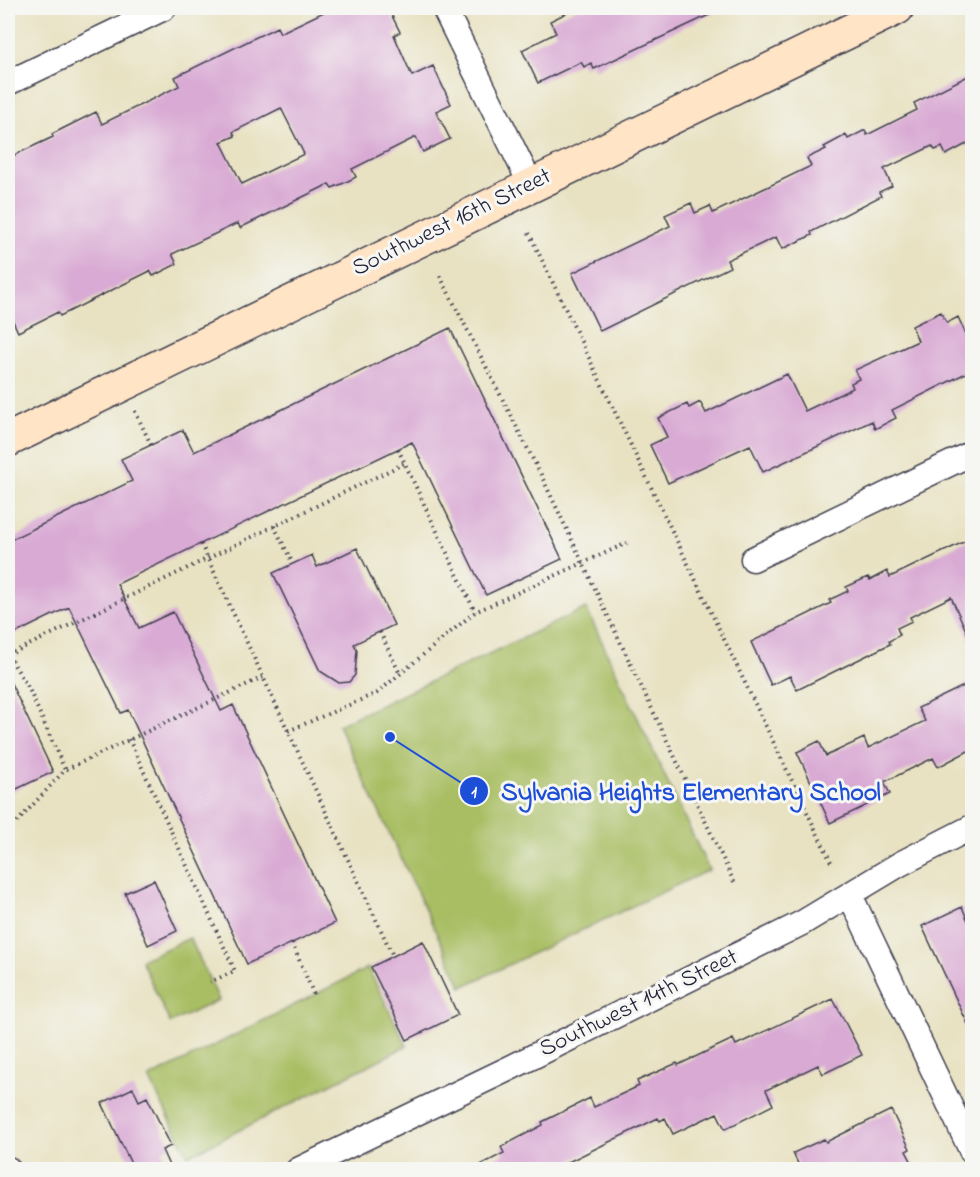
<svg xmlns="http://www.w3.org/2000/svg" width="980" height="1177" font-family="'Indie Flower',sans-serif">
  <rect width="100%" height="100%" fill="#f6f6f2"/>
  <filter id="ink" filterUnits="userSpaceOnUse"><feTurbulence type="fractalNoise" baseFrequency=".0167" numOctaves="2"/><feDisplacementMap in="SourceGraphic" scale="12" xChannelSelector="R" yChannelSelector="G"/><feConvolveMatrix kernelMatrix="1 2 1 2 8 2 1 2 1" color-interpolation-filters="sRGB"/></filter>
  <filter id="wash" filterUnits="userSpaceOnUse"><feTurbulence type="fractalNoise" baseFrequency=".008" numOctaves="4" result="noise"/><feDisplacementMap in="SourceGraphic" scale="24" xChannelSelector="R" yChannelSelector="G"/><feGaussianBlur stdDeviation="1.35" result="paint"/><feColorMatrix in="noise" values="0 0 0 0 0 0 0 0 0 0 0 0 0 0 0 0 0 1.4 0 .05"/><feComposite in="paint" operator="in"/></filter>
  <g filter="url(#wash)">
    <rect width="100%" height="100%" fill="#e8e2c2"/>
    <path fill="#a9be63" stroke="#66704f" stroke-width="1.5" d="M586,608l123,262 -247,117 -124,-262z
      M190,938l29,62 -49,23 -29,-63z
      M368,968l39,78 -219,110 -39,-78z"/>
    <g id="blocks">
      <path fill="#d9aad4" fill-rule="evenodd" d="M332,8h56l12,24 -6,3 18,41 21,-10 18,38 -15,7 14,28 -27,13 -7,-15 -64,32 4,8 -12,6 -12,5 -3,-4 -89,44 -2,-5 -66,31 5,10 -24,12 -3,-5 -90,45 -2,-4 -40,20 -10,-22v-152l45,-21 -1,-3 44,-22 6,12 77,-38 -4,-9 102,-50 3,6zM281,108l23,46 -62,30 -21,-42 14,-6 -2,-4z
        M577,8h147l-130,61 -3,-6 -7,4 -3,-5 -43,21 -16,-33 34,-17 -6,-12z
        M972,74v67l-26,14 -4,-8 -7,3 -3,-4 -48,23 8,17 -13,6 2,4 -70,36 1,3 -30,14 -6,-12 -49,23 3,7 -130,64 -28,-58 98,-47 -5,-11 26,-12 4,10 15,-7 3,7 98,-47 -4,-8 19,-9 -2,-2 22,-12 2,4 17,-9 2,5 50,-25 -3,-7z
        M941,312l6,11 11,-6 14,31v22l-80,40 4,8 -21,11 -3,-8 -109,51 -13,-27 -82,38 -18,-38 17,-8 -9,-19 29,-14 2,4 11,-6 6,11 81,-39 18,37 48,-23 -2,-5 8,-4 -4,-9 63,-29 -6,-15z
        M450,328l112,231 -76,36 -74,-153 -295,142 22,44 34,-16 48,99 12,-6 102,218 -88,41 -119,-254 -7,3 -52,-106 -61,30v-96l124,-60 -11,-22 62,-29 11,22z
        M972,538v106l-21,-47 -41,20 2,4 -15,7 3,7 -11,6 1,3 -93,46 -7,-14 -19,9 -20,-43 80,-39 -2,-3 19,-9 -2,-4 22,-10 2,3 17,-9 3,6z
        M357,548l37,77 -40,19 3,6 -2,25 -6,7 -10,1 -19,-12 -47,-98 39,-18 5,12z
        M8,677l45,95 -45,21z
        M972,682v67l-34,18 -5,-9 -49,24 6,12 -60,29 -33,-71 22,-11 7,15 38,-18 4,10 57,-27 -7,-13z
        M154,880l23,51 -29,14 -23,-52z
        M962,907l10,23v103l-50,-107z
        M423,941l35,74 -51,25 -36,-73z
        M833,999l29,56 -39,19 -5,-9 -52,25 7,15 -48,24 -8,-16 -44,21 -8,-16 -5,3 -2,-3 -106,52h-81l33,-17 -3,-6 42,-22 -1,-3 48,-24 4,9 45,-21 -2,-5 40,-18 1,2 55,-26 3,6z
        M133,1088l6,13 8,-4 24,49 -9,4 9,20h-37l-32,-67z
        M891,1110l19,39 -4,2 10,19h-115l-8,-17 31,-14 2,3z"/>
    </g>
  </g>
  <g filter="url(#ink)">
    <use href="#blocks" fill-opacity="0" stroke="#403f4f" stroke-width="1.5"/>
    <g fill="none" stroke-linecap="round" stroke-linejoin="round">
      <defs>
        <path id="street" d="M444,8l87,177
          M8,83l156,-75
          M753,559l219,-106
          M850,895l122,257
          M8,1169v1
          M298,1170l212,-102 292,-145 98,-59 72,-37"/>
        <path id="secondary" d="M8,440l889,-432"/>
      </defs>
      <use href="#street" stroke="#403f4f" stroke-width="27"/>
      <use href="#secondary" stroke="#403f4f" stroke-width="36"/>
      <path stroke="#403f4f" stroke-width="4" stroke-dasharray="1.5 4.5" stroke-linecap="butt" d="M529,233l302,629
        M440,276l101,199 194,409
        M135,411l16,34
        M398,449l77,163
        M274,526l19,38
        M201,544l192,412
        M380,632l20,42
        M8,655l397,-192
        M8,655l20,32 37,83
        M288,731l89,-38 98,-81 152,-69
        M129,739l106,232 -25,11
        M17,822l48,-52 198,-93
        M292,943l22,52"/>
      <use href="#street" stroke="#fff" stroke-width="24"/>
      <use href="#secondary" stroke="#ffe4c6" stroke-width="33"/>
    </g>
  </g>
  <g text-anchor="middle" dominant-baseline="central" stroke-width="6" stroke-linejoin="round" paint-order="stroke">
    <g font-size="24" fill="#22223b" stroke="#f6f6f2">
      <text transform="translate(452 223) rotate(-26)">Southwest 16th Street</text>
      <text transform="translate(639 1004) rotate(-26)">Southwest 14th Street</text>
    </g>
  </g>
  <path fill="none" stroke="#1d4ed8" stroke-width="2" d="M390 737L474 791"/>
  <g fill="#1d4ed8" stroke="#f6f6f2" stroke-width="2">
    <circle cx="390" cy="737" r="6"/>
    <circle cx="474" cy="791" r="15"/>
  </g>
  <g font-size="18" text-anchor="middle" font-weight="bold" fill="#fff">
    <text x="474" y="797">1</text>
  </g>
  <g font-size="26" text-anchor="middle" font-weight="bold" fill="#1d4ed8" stroke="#f6f6f2" stroke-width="6" stroke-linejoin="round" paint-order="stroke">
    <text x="691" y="800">Sylvania Heights Elementary School</text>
  </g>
  <rect width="980" height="1177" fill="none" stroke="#f6f6f2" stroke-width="30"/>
</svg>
